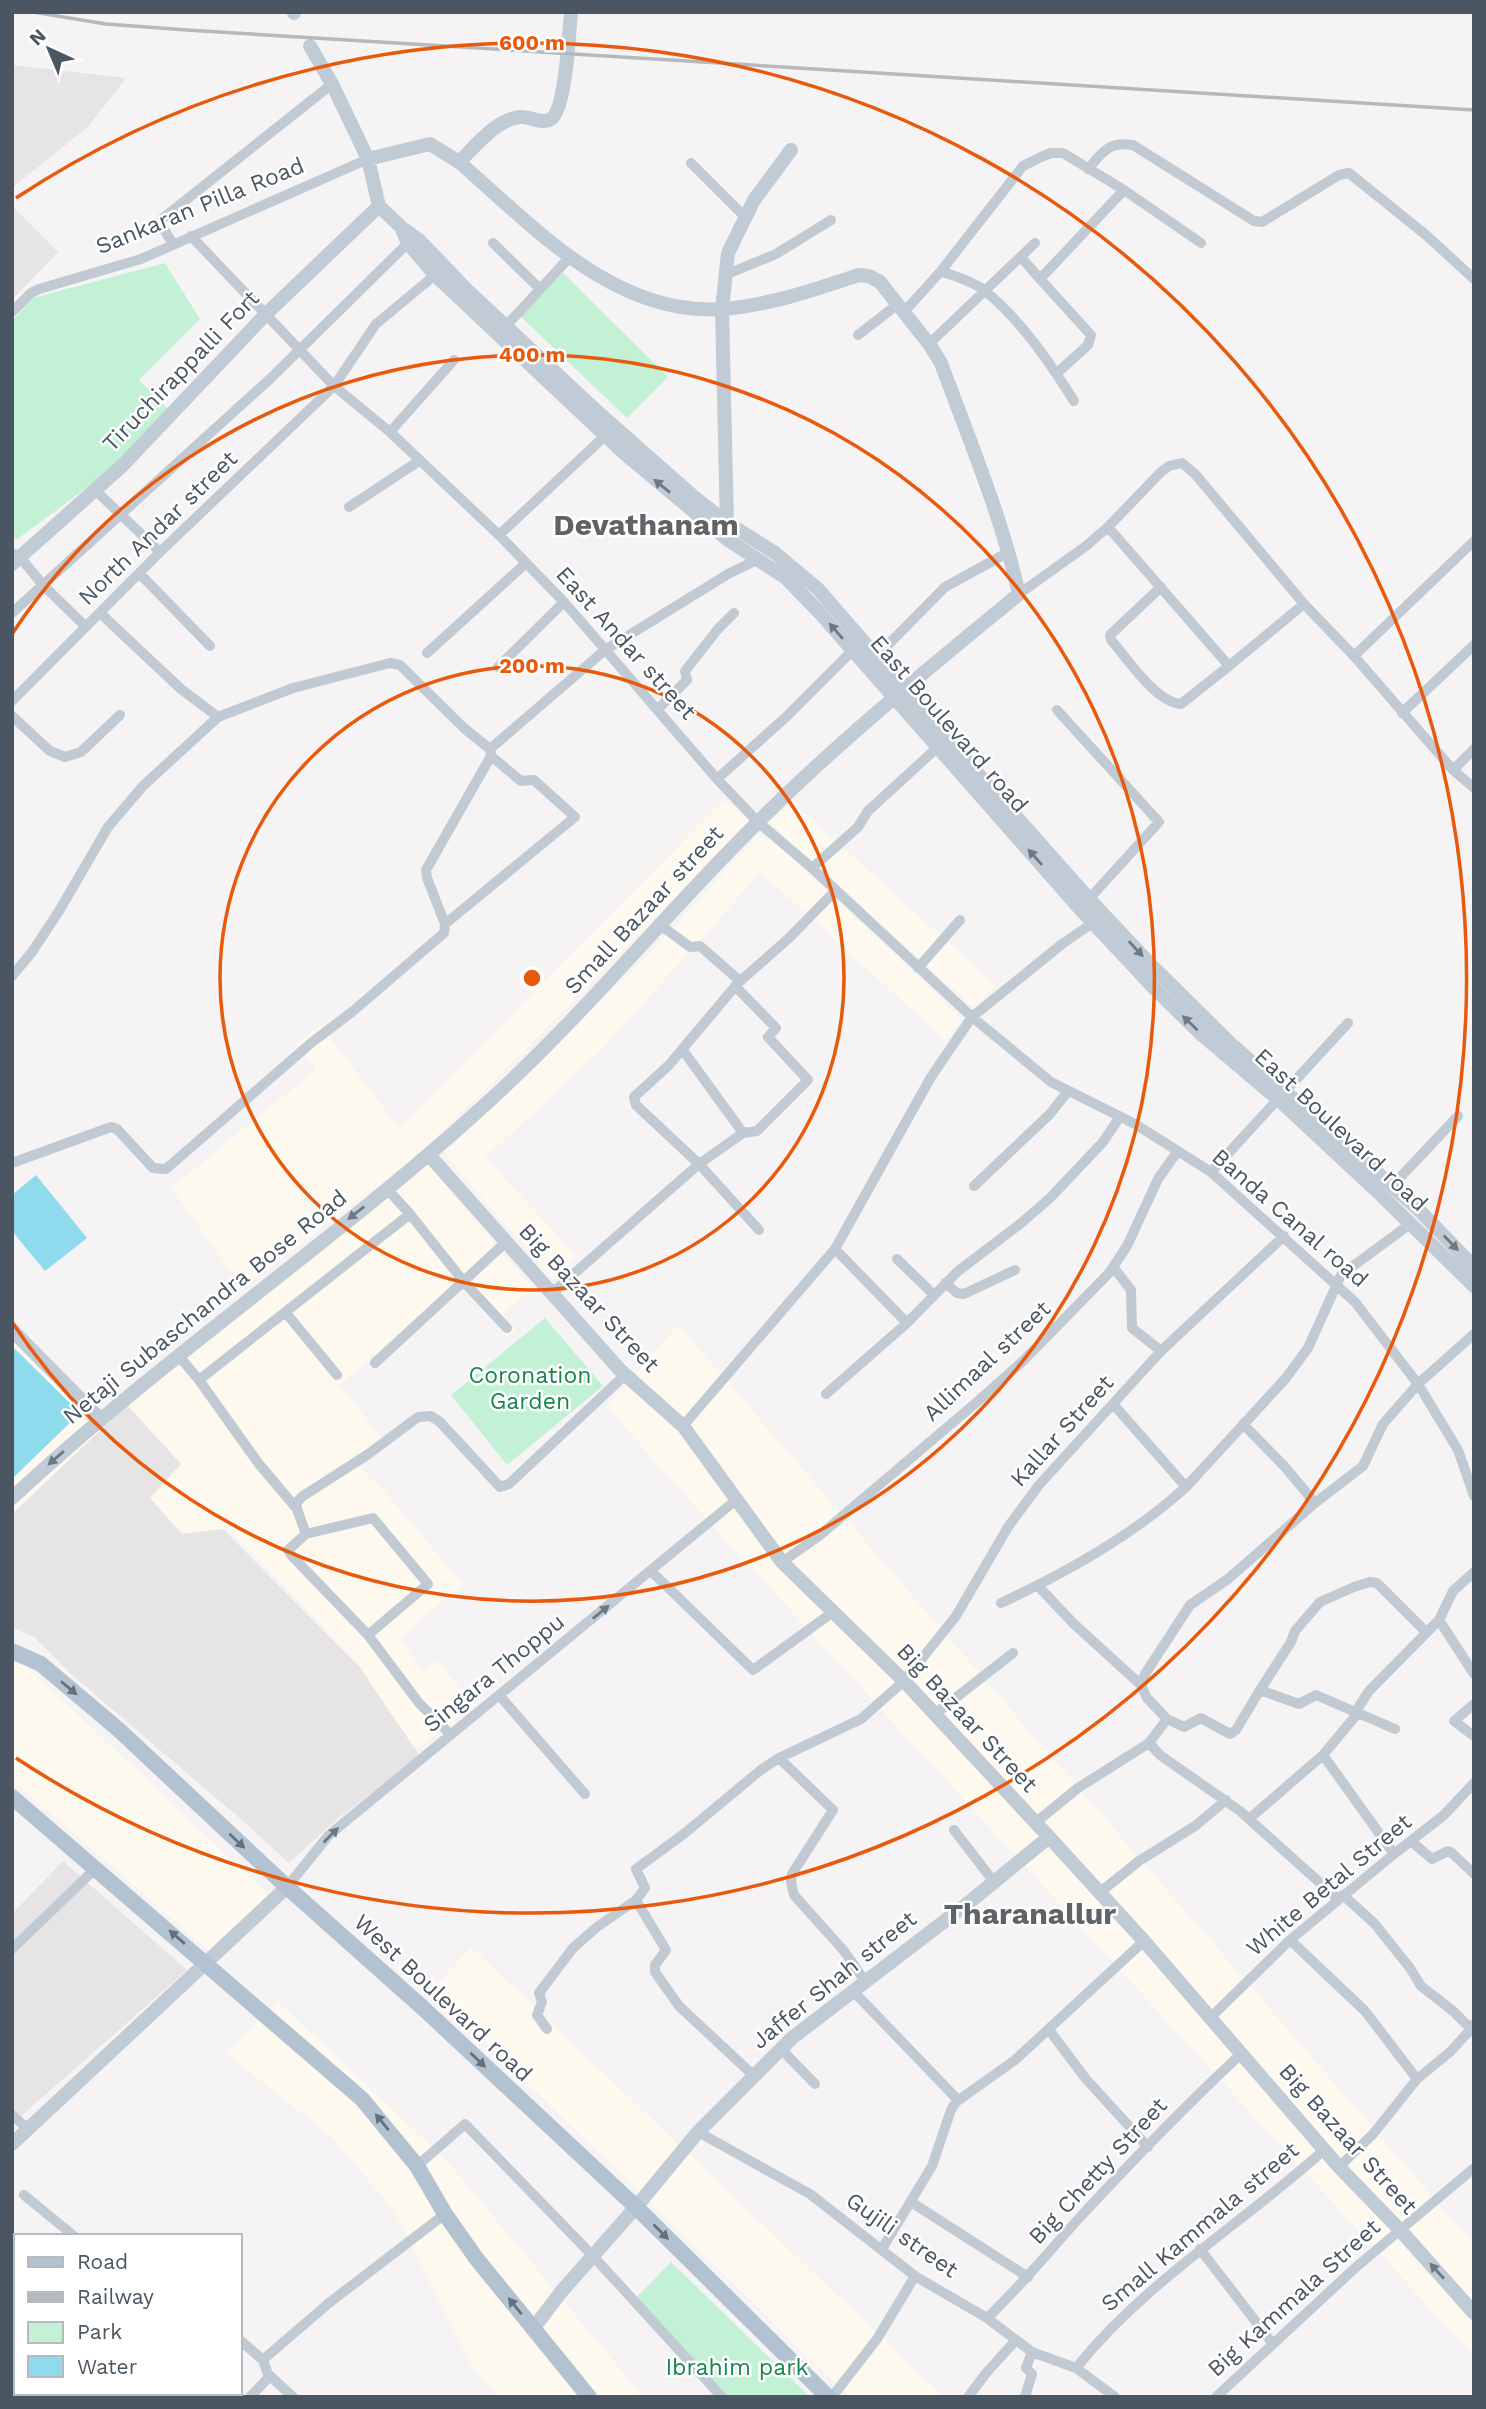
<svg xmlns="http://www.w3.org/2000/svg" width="1486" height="2409" font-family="'Work Sans',sans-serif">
  <rect width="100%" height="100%" fill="#f5f3f3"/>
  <path fill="#fdf9ef" d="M725,799l24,22 -231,237 -105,101 -170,129 -72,-100 145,-119 -19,-25 24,-18 78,102z
    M793,803l204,183 -25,20 -203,-184z
    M759,834l23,15 180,169 -16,23 -185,-169 -161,179 -115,107 92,98 -24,23 -109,-125 204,-199z
    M427,1163l106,126 -30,25 13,16 -9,7 -47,-57 -121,105 44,54 -28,24 28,27 80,94 -64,55 24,31 14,-9 38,44 -56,43 -22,-14 -34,-65 -108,-114 -29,-26 -44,5 -33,-37 32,-33 -54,-59 263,-208z
    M12,1322l78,81 -10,10 18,20 -86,81v-35l67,-66 -67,-67z
    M678,1325l796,920v111l-815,-889 -52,-61z
    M12,1662l15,5 244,230 -59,56 -200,-173z
    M471,1947l473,450h-95l-417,-407z
    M278,2002l171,161 194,234h-145l-25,-29 -80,-159 -62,-73 -105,-83z"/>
  <path fill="#e6e4e5" d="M12,65l114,13 -38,49 -76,61z
    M12,206l46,46 -46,48z
    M127,1405l54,59 -31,34 32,36 41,-5 137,139 60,88 -84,64 -47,43 -46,-42 -173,-148 -36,-36 -22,-10v-113z
    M63,1861l124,109 -175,154v-210z"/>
  <path fill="#c3f1d5" d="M165,263l35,56 -61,61 31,31 -50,52 -104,77 -4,-7v-212l21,-23z
    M563,273l105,104 -41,41 -108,-103z
    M545,1318l58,68 -96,79 -56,-70z
    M671,2262l139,135h-84l-90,-99z"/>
  <path fill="#90daee" d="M36,1175l51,63 -42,33 -33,-40v-36z
    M12,1346l68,67 -68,66z"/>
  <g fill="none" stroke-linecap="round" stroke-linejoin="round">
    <path stroke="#c1cad2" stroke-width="10" d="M691,163l53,53
      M1088,169c15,-17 20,-28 45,-24l121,76 8,1 77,-47 10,-2 77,62 48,44
      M1124,190l77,53
      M191,236l143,150 56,46 109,103 65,67 153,177 41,43 54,46 160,149 79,65 84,42 76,48 144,130 63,82 40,66 16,46
      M493,243l46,45
      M173,244l-13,-21 2,-4 170,-135
      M1021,257l19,22
      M725,275l51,-21 55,-34
      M12,312l19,-19 8,-4 102,-30 227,-100
      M904,312l37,-41
      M506,326l63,-68
      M858,335l40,-31
      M929,344l106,-101
      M1057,373l31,-28 3,-10 -51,-56 84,-89 -61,-37h-12l-10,4 -18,9 -82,105c15,6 32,10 44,20 36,29 65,72 89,110
      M390,432l64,-72
      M95,490l65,62
      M349,507l70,-46
      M1108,527l53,-55 8,-6 13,-3 13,11 109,130
      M499,535l107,-100
      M12,553l8,4 23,28 43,42
      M139,573l71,73
      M1161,587l-51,48 1,5c17,19 44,62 70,64l48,-38
      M1019,594l67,-48 22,-19 121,139 75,-62 50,52 99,114 21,18
      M12,613l259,-235 137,-135
      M100,613l81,76 37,28
      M427,653l98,-89
      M1354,656l120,-115
      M876,657l69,-70 64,-35
      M498,667l66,-65
      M12,701l148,-149 174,-166 42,-62 59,-49
      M657,710l30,-30 -2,-9 33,-42 16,-16
      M1057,710l102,112 -70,77
      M1402,713l72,-68
      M12,716l38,35 15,6 16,-5 39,-37
      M1453,770l21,-21
      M717,779l69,-62 67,-67
      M812,868l46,-41 10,-16 71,-65
      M445,924l130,-107 -41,-37 -13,1 -30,-25
      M659,924l31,23 10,-1 40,35
      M918,968l42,-48
      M12,976l20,-24 27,-41 49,-84 35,-41 75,-69 75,-29 97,-25 10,2 65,64 25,20
      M735,986l41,42 -8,9 40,43 -51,51 -14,2
      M12,1163l99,-36 6,2 36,39 13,1 145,-126 41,-31 92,-79 1,-9 -18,-46 -1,-8 65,-114 -1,-7 115,-99 123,-76 29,-14
      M1211,1172l137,-149
      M974,1186l76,-72 18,-23
      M1392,1186l66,-70
      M410,1214l54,68 43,46
      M759,1230l-60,-66 -63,-59 -2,-8 35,-32 69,-82 51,-45 46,-47
      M835,1249l72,74
      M897,1259l36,35
      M1114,1268l17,22 1,38 29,23
      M945,1283l12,10 7,1 51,-24
      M552,1293l147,-129 44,-31 -61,-84
      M286,1313l51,62
      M178,1355l21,25 211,-166 -23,-25
      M375,1363l131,-121
      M199,1380l60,84 38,45 9,25 -18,16 4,6 76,79 51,68 32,32
      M826,1394l81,-71 50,-51 63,-48 30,-26 53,-56 16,-24
      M1114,1405l72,82 100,-109 22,-30 33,-73 69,-51
      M1243,1424l42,43 30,36
      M683,1426l152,-177 96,-172 41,-60 90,-73 32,-22
      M297,1509v-7l6,-6 64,-41 51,-38 13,-1 9,6 60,65 9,-3 117,-110
      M306,1534l67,-16 55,66 -60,51
      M782,1562l37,-26 158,-134 46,-41 86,-88 18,-27 31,-67 19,-27
      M651,1571l102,99 80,-58
      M1038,1586l36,38 67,61
      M1001,1603c66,-31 131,-67 185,-116
      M1439,1620l35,54
      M1260,1690l31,-48 4,-11 25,-29 34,-15 16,-5 7,1 49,49
      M499,1695l86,99
      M1474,1704l-20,17 20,15
      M935,1714l78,-61
      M1167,1719l17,8 17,-9 29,16 6,-4 24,-40 39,14 17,-9 79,34
      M1149,1743l11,12 80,56 98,88
      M1323,1755l71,99
      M779,1758l54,52 -41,64 -1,8 3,13 50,56 21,30
      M1249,1819l74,-64 35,-42v-5l11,-17 70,-71 14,-29 21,-19
      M1035,1823l43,-35 71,-45 18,-24 -20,-21 -6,-13 4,-11 45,-69 38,-26 87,-76 48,-37 20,-42 35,-40 56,-50
      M954,1830l40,52
      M1411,1841l21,18 16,-8 4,2 22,21
      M287,1887l42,-52 407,-335
      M1099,1893l40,-32 56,-35 31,-26
      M1343,1895l31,28 36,45 11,18 32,25 18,18 3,-5
      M1290,1940l75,71 52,68
      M12,1949l84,-81
      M853,1991l105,109
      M1210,2018l80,-78 104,-86 50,-39 30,-32
      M547,2029l-10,-14 5,-13 -3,-9 34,-45 24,-21 39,-27
      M1049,2030l37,49 62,68
      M781,2049l34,35
      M753,2075l-74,-69 -24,-34v-7l11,-15 -30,-50 9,-12 -9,-19 49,-36 77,-64 17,-11 82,-39 43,-38 52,-65 52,-89 31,-42 122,-134 123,-115
      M12,2115l16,14
      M698,2132l112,62 105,82 72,42 45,34 44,16 39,29
      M417,2166l48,-42 128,132 129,141
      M1339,2167l34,-33 44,-55 33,-27 21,-23 3,3
      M24,2195l50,41
      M911,2202l117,75
      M882,2249l50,-83 19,-56 5,-8 59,-42 129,-119
      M1200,2249l73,95
      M987,2318c34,-32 63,-68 95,-103 51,-55 104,-110 159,-161
      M240,2340l24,21
      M1076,2368c70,-87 166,-144 248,-218
      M269,2375l24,22
      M250,2397l19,-20 -5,-14 1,-5 64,-55 116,-89
      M832,2397l45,-58 38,-63
      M968,2397l19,-25 28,-31
      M1025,2397l7,-23 -6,-6 6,-16
      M1216,2397l139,-129 119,-100"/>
    <path stroke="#c1cbd6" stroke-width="14" d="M294,12v1
      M310,46l22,38 36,75 11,47
      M368,159l62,-15 29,18c16,-15 37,-43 61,-45 10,-1 22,8 31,2 15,-10 18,-87 20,-107
      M379,206l22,21 7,16 27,32 190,179 103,86 58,38 33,34 261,297 73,78 49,48 77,65 103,96 92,90
      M405,230l15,11 47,49 133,124 94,83 32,25 49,31 43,36 162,187 109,123 64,68 78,77 187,165 56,58
      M727,525l-5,-216 6,-56 26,-53 37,-50
      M12,564l110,-98 144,-152 113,-108
      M429,1155l191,215 63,56 99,136 122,119 145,156 95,104 195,226 61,63 74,83
      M12,1330l89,90
      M12,1498c151,-141 324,-257 476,-396 96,-87 177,-188 269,-279 82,-82 172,-155 262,-229 -18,-79 -50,-155 -78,-231l-12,-19 -49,-62 -11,-6 -10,-1c-45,15 -89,30 -136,34 -108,8 -189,-82 -264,-147
      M12,2144l275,-257
      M533,2329l28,-37 75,-85 62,-75 94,-94 180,-138 77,-63"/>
    <path stroke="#b3c2d1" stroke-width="16" d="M12,1651l29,13 78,66 168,157 136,121 213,199 192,190
      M12,1797l350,302 55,67 28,48 31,44 113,139"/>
    <path stroke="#b5b8bd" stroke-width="3.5" d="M33,12l73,12 81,6 1287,80"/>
  </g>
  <defs><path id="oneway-solid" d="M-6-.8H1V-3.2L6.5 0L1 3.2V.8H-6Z" transform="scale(1.75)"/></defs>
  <g fill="#6e7984">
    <use href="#oneway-solid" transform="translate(662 486) rotate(-141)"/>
    <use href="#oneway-solid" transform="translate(836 631) rotate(-131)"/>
    <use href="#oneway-solid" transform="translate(1035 857) rotate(-131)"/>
    <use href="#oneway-solid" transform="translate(1136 949) rotate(47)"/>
    <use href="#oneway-solid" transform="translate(1190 1023) rotate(-136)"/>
    <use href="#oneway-solid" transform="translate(356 1213) rotate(142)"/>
    <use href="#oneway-solid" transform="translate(1451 1243) rotate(46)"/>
    <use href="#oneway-solid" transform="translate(56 1458) rotate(139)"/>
    <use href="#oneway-solid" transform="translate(1437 2271) rotate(-132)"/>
  </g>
  <g fill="#6e7983">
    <use href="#oneway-solid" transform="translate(601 1612) rotate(-39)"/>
    <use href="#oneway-solid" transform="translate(331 1835) rotate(-45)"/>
  </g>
  <g fill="#64717d">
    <use href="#oneway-solid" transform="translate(69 1688) rotate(40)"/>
    <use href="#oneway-solid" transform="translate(237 1841) rotate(43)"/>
    <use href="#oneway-solid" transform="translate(177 1937) rotate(-139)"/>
    <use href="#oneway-solid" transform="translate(478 2060) rotate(44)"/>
    <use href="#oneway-solid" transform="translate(382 2122) rotate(-129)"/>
    <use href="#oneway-solid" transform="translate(661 2232) rotate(45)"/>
    <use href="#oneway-solid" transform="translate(515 2306) rotate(-129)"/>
  </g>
  <g fill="none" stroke="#e8590c" stroke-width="3.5">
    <circle cx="532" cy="978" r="312"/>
    <path d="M12 634A623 623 0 1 1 12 1322"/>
    <path d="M16 198A935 935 0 1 1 16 1758"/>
  </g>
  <g text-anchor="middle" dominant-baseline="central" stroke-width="5" stroke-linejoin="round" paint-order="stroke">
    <g font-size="23" fill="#4a5661" stroke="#fff">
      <text transform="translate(200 206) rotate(-22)">Sankaran Pilla Road</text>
      <text transform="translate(181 371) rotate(-46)">Tiruchirappalli Fort</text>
      <text transform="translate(158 528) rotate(-44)">North Andar street</text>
      <text transform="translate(626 643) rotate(48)">East Andar street</text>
      <text transform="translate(949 724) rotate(49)">East Boulevard road</text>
      <text transform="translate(644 910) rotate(-47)">Small Bazaar street</text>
      <text transform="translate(1341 1130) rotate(43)">East Boulevard road</text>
      <text transform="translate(1290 1218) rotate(41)">Banda Canal road</text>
      <text transform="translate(589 1298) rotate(47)">Big Bazaar Street</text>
      <text transform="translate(205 1307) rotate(-39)">Netaji Subaschandra Bose Road</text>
      <text transform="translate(987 1361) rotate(-43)">Allimaal street</text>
      <text transform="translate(1062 1431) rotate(-48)">Kallar Street</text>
      <text transform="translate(494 1673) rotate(-39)">Singara Thoppu</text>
      <text transform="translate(967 1718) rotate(47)">Big Bazaar Street</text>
      <text transform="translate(1329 1885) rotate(-40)">White Betal Street</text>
      <text transform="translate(834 1980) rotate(-39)">Jaffer Shah street</text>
      <text transform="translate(443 1998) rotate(43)">West Boulevard road</text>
      <text transform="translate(1348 2139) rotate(48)">Big Bazaar Street</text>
      <text transform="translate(1098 2171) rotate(-47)">Big Chetty Street</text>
      <text transform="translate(1200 2227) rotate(-40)">Small Kammala street</text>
      <text transform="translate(902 2235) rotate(35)">Gujili street</text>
      <text transform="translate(1294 2298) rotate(-42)">Big Kammala Street</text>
    </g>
    <g font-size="23" fill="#17864f" stroke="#fff">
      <text x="530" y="1375">Coronation<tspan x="530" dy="26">Garden</tspan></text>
      <text x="737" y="2367">Ibrahim park</text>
    </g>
    <g font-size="30" font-weight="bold" fill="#5f6368" stroke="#fff">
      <text x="646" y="524">Devathanam</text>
      <text x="1030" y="1913">Tharanallur</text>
    </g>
  </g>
  <circle cx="532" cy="978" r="10" fill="#e8590c" stroke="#fff" stroke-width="3.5"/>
  <g font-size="21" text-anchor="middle" font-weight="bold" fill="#e8590c" stroke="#fff" stroke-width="5" stroke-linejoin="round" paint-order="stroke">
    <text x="532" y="50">600 m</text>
    <text x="532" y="362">400 m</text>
    <text x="532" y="673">200 m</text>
  </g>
  <rect width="1486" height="2409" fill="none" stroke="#4a5661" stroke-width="28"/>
  <rect x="14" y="2234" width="228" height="161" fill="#ffffff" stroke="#b7bbc0" stroke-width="2"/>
  <rect x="28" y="2257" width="35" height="10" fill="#b3c2d1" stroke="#b7bbc0" stroke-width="2"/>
  <text x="77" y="2269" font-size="21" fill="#4a5661">Road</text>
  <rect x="28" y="2292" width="35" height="10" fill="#b5b8bd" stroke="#b7bbc0" stroke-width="2"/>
  <text x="77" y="2304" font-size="21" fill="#4a5661">Railway</text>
  <rect x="28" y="2322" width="35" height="21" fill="#c3f1d5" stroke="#b7bbc0" stroke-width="2"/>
  <text x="77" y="2339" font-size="21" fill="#4a5661">Park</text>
  <rect x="28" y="2356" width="35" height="21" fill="#90daee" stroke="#b7bbc0" stroke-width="2"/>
  <text x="77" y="2374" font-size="21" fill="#4a5661">Water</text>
  <g transform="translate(49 49) rotate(316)" stroke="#ffffff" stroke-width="5" paint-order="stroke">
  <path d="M0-5L12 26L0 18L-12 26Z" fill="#4a5661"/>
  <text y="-10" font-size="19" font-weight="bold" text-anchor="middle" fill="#4a5661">N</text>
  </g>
</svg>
